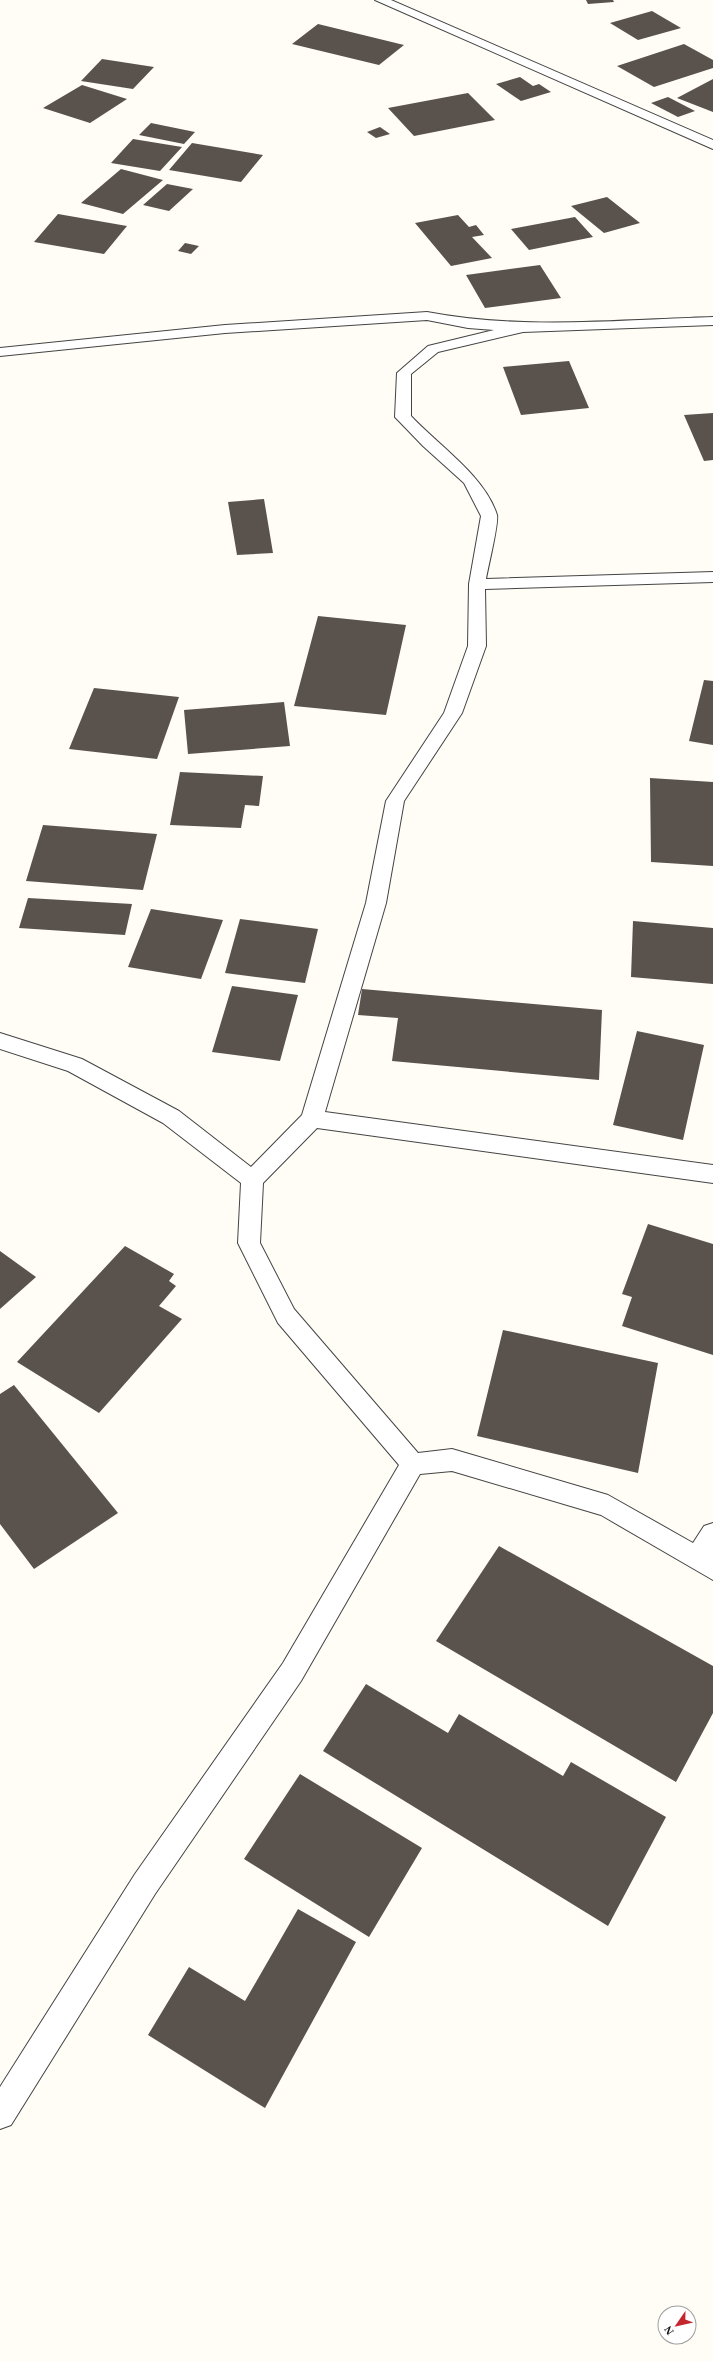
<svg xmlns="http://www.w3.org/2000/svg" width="713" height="2361" font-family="'Times New Roman',serif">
  <rect width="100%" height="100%" fill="#fffdf5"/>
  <path fill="#5a524d" d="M586,0h27l1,2 -26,2z
    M652,11l29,17 -43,12 -28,-17z
    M318,24l86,21 -25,20 -87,-21z
    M684,44l29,16v8l-59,19 -37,-21z
    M102,59l52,8 -21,22 -52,-8z
    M520,77l13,9 6,-2 12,8 -30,9 -25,-17z
    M713,79v33l-36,-14z
    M82,85l45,14 -37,24 -47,-15z
    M468,93l27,27 -81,16 -26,-28z
    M668,97l27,14 -17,6 -27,-14z
    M151,123l44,9 -11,12 -45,-9z
    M380,127l10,7 -14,4 -9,-6z
    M133,139l49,8 -22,24 -49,-8z
    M192,143l71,12 -22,27 -72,-12z
    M121,169l42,11 -40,34 -42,-11z
    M167,184l26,5 -24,22 -26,-6z
    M607,197l33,26 -36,10 -33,-27z
    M58,214l69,12 -23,28 -70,-12z
    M458,215l11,12 7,-2 8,10 -12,2 20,21 -41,8 -36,-43z
    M575,217l18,20 -64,13 -18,-21z
    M185,243l14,3 -8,8 -13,-3z
    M540,265l21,33 -76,10 -19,-33z
    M569,361l20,47 -68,7 -18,-48z
    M713,413v47l-9,1 -20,-46z
    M264,499l9,54 -36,2 -9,-53z
    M318,616l88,9 -20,90 -92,-9z
    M704,680l9,1v64l-24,-4z
    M94,688l85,9 -22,62 -88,-10z
    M284,702l6,44 -102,8 -4,-44z
    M180,772l83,4 -4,30 -14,-1 -4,23 -71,-3z
    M650,778l63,4v84l-62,-4z
    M43,825l114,9 -14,56 -117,-9z
    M28,898l104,6 -7,31 -106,-7z
    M151,909l72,11 -22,59 -73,-12z
    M240,919l78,10 -13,54 -80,-10z
    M633,921l80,7v56l-82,-7z
    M232,986l66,9 -18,66 -68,-9z
    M362,989l240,21 -3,70 -207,-19 6,-43 -40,-3z
    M637,1031l67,14 -21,95 -70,-15z
    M648,1224l65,20v111l-91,-29 10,-29 -10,-3z
    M125,1246l49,28 -5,7 7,5 -17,20 23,13 -83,94 -82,-51z
    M0,1251l36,26 -36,32z
    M503,1330l155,33 -20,110 -161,-37z
    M14,1385l104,128 -84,56 -34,-45v-130z
    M499,1546l214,120v47l-37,69 -240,-141z
    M366,1684l82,49 11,-19 104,62 8,-14 95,55 -58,109 -285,-175z
    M300,1774l122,74 -53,89 -125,-78z
    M298,1909l58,33 -91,166 -117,-73 41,-68 56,34z"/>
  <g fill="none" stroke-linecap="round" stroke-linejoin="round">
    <defs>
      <path id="minor" d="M375,0h16l322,140v9z
        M427,312c94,18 190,8 286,5v8l-190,7 -85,20 -27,22v42c27,29 74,60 86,99 2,8 -9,52 -11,64l227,-7v10l-228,7 1,57 -24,67 -58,88 -18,102 -61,209 388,53v18l-396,-55 -54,55 -3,60 34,66 124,144 34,-4 156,46 85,48 11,-17 9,-3v57l-112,-65 -149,-44 -32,3 -119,207 -146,213 -144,231 -11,4v-42l135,-213 148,-211 116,-198 -121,-142 -40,-80 3,-60 -78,-60 -95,-52 -68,-22v-16l82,26 97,52 72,56 51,-52 64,-212 20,-102 58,-88 24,-67 1,-62 12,-68 -17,-33 -41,-37 -28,-29 2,-44 31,-27 66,-16 -26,-2 -41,-8 -202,13 -225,23v-8l225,-23z"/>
    </defs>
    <use href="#minor" stroke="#444" stroke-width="2"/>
    <use href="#minor" fill="#fff" fill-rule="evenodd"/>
  </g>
  <g transform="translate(677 2325) rotate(236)"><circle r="19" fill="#ffffff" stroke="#a0a0a0"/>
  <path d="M0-3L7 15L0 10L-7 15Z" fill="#c4262e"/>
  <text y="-6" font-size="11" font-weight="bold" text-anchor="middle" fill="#111111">N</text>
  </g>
</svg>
